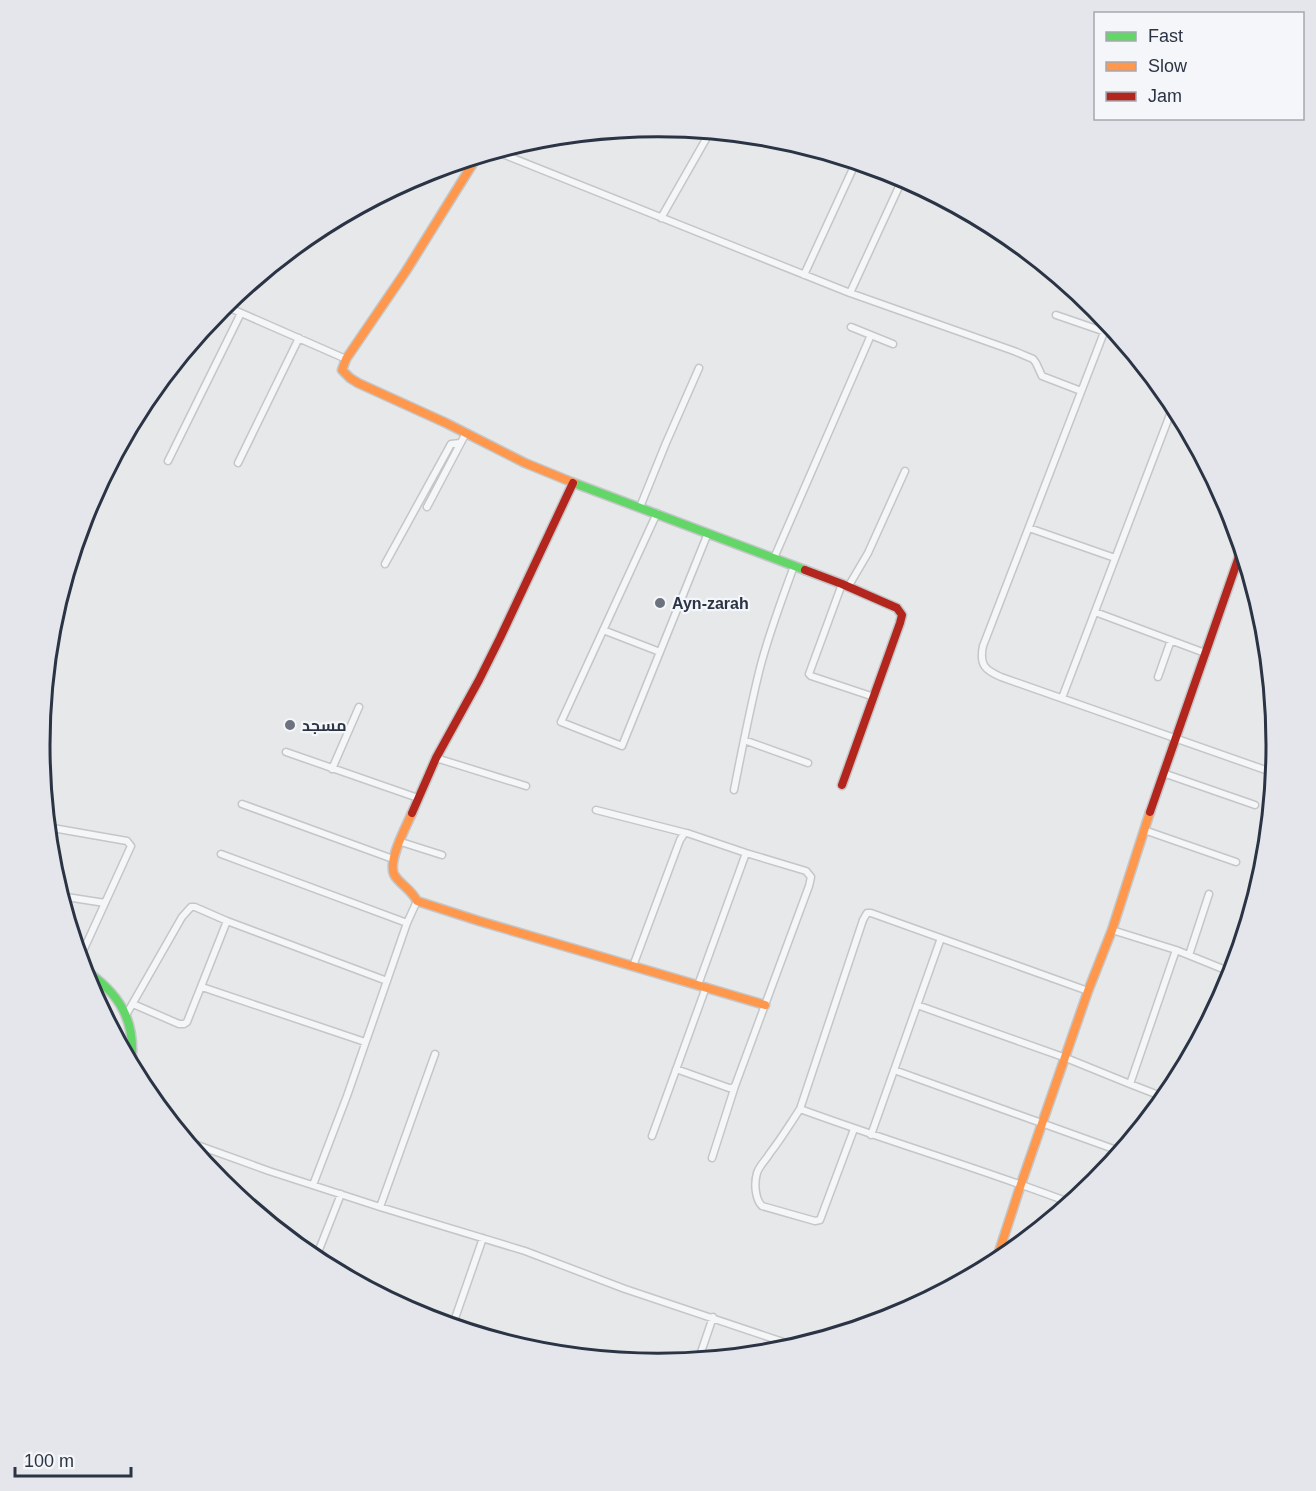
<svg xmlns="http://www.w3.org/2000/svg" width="1316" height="1491" font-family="Helvetica,Cairo,sans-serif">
  <rect width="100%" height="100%" fill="#e6e8ea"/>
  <path fill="#d6ded6" d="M87,984c21,10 32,42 34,64z"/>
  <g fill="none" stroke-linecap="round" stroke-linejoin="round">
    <defs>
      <path id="street" d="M495,151l355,142 53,-115
        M661,218l49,-86
        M804,275l52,-113
        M850,293l164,58 19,8 3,4 6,13 39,15
        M223,305l123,54
        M1056,315l64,22
        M1108,322l-125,324c-4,19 2,24 18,31l273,96
        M851,327l42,17
        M168,461l73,-148
        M238,463l61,-125
        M427,507l39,-74
        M640,507l26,-64 33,-75
        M657,513l-96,209 61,24 86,-213
        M1029,528l86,30
        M774,558l97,-223
        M385,564l66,-120 9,-1
        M842,584l-33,90 2,2 63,21
        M848,587l20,-34 37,-82
        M1095,612l110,41
        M603,630l57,22
        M1158,677l13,-37
        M1062,698l112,-294
        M744,740l64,23
        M286,752l132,46
        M436,758l90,28
        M332,769l27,-62
        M1163,773l92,32
        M734,790c8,-41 16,-82 26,-122 9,-35 22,-69 34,-102
        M242,804l151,55
        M596,810l90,23
        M47,827l80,14 4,5 -52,114
        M1144,830l92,32
        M401,842l41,13
        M221,854l186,69
        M60,896l45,7
        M1112,930l64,20 57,23
        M1189,955l20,-61
        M633,966l47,-126 4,-6 3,-1 59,20
        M698,985l48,-132 60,18 5,6 -2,9 -74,200 -23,72
        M202,987l163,55
        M1224,993l7,-21
        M133,1004l46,20h5l3,-2 40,-101
        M917,1005l149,53 64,26 36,14
        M126,1015l56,-98 9,-10h4l32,14 160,60
        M676,1069l53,19h3l3,-2
        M894,1070l228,82
        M1130,1084l46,-134
        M800,1109c-10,15 -19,30 -30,44 -4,7 -11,13 -13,20 -3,10 -2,26 5,33l53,15 5,-1 34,-91
        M871,1135l70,-197
        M652,1136l54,-149
        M186,1141l83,30 111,36 145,44 100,38 173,58
        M313,1185l34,-89 60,-173 10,-22
        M1071,1203c-89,-34 -181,-61 -271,-94l63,-189 4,-7h4l217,78
        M380,1207l55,-153
        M315,1260l26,-66
        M452,1327l31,-89
        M698,1361l15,-44"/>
      <path id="fast" d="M574,483l231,87
        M82,968c38,25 55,53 49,99"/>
      <path id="slow" d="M477,157l-71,114 -60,88 -4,11 8,8 8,5 88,40 79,40 49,20
        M412,813c-6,14 -26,50 -17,63 7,10 16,13 22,25l62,20 286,84
        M995,1264l26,-80 67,-193 24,-61 38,-118"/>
      <path id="jam" d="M805,570l37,14 55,24 5,7 -2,8 -58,162
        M1150,812l92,-264
        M412,813l24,-55 43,-78 21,-42 73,-155"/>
    </defs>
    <use href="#street" stroke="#c4c6c8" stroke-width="9"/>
    <use href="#fast" stroke="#c4c6c8" stroke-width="11"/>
    <use href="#slow" stroke="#c4c6c8" stroke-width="11"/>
    <use href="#jam" stroke="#c4c6c8" stroke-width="11"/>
    <use href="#street" stroke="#f5f6f7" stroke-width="6"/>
    <use href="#fast" stroke="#63d668" stroke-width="8"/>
    <use href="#slow" stroke="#ff974d" stroke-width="8"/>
    <use href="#jam" stroke="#b3261e" stroke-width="8"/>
  </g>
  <g fill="#6c737f" stroke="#f4f6f9" stroke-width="2">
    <circle cx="660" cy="603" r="6"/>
    <circle cx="290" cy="725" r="6"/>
  </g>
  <g text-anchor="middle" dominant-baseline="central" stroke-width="4.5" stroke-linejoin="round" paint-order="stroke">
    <g font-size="16" font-weight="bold" fill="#2b3445" stroke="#f4f6f9" text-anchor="start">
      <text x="672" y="603">Ayn-zarah</text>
      <text x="302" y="725">مسجد</text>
    </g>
  </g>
  <path d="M0 0H1316V1491H0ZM50 745a608 608 0 1 1 1216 0a608 608 0 1 1-1216 0Z" fill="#e4e6eb" fill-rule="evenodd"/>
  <path fill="none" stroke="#2b3445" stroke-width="3" d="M50 745a608 608 0 1 1 1216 0a608 608 0 1 1-1216 0Z"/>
  <rect x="1094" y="12" width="210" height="108" fill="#f4f6f9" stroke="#a4a8b1" stroke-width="1.5"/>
  <rect x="1106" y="32" width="30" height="9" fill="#63d668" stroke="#a4a8b1" stroke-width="1.5"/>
  <text x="1148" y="42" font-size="18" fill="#2b3445">Fast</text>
  <rect x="1106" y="62" width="30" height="9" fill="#ff974d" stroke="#a4a8b1" stroke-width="1.5"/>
  <text x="1148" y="72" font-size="18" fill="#2b3445">Slow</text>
  <rect x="1106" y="92" width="30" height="9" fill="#b3261e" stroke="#a4a8b1" stroke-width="1.5"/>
  <text x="1148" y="102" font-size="18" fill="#2b3445">Jam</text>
  <path d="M15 1467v9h116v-9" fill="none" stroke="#2b3445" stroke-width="3"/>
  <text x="24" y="1467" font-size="18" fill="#2b3445" stroke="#f4f6f9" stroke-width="4.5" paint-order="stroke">100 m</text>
</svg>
